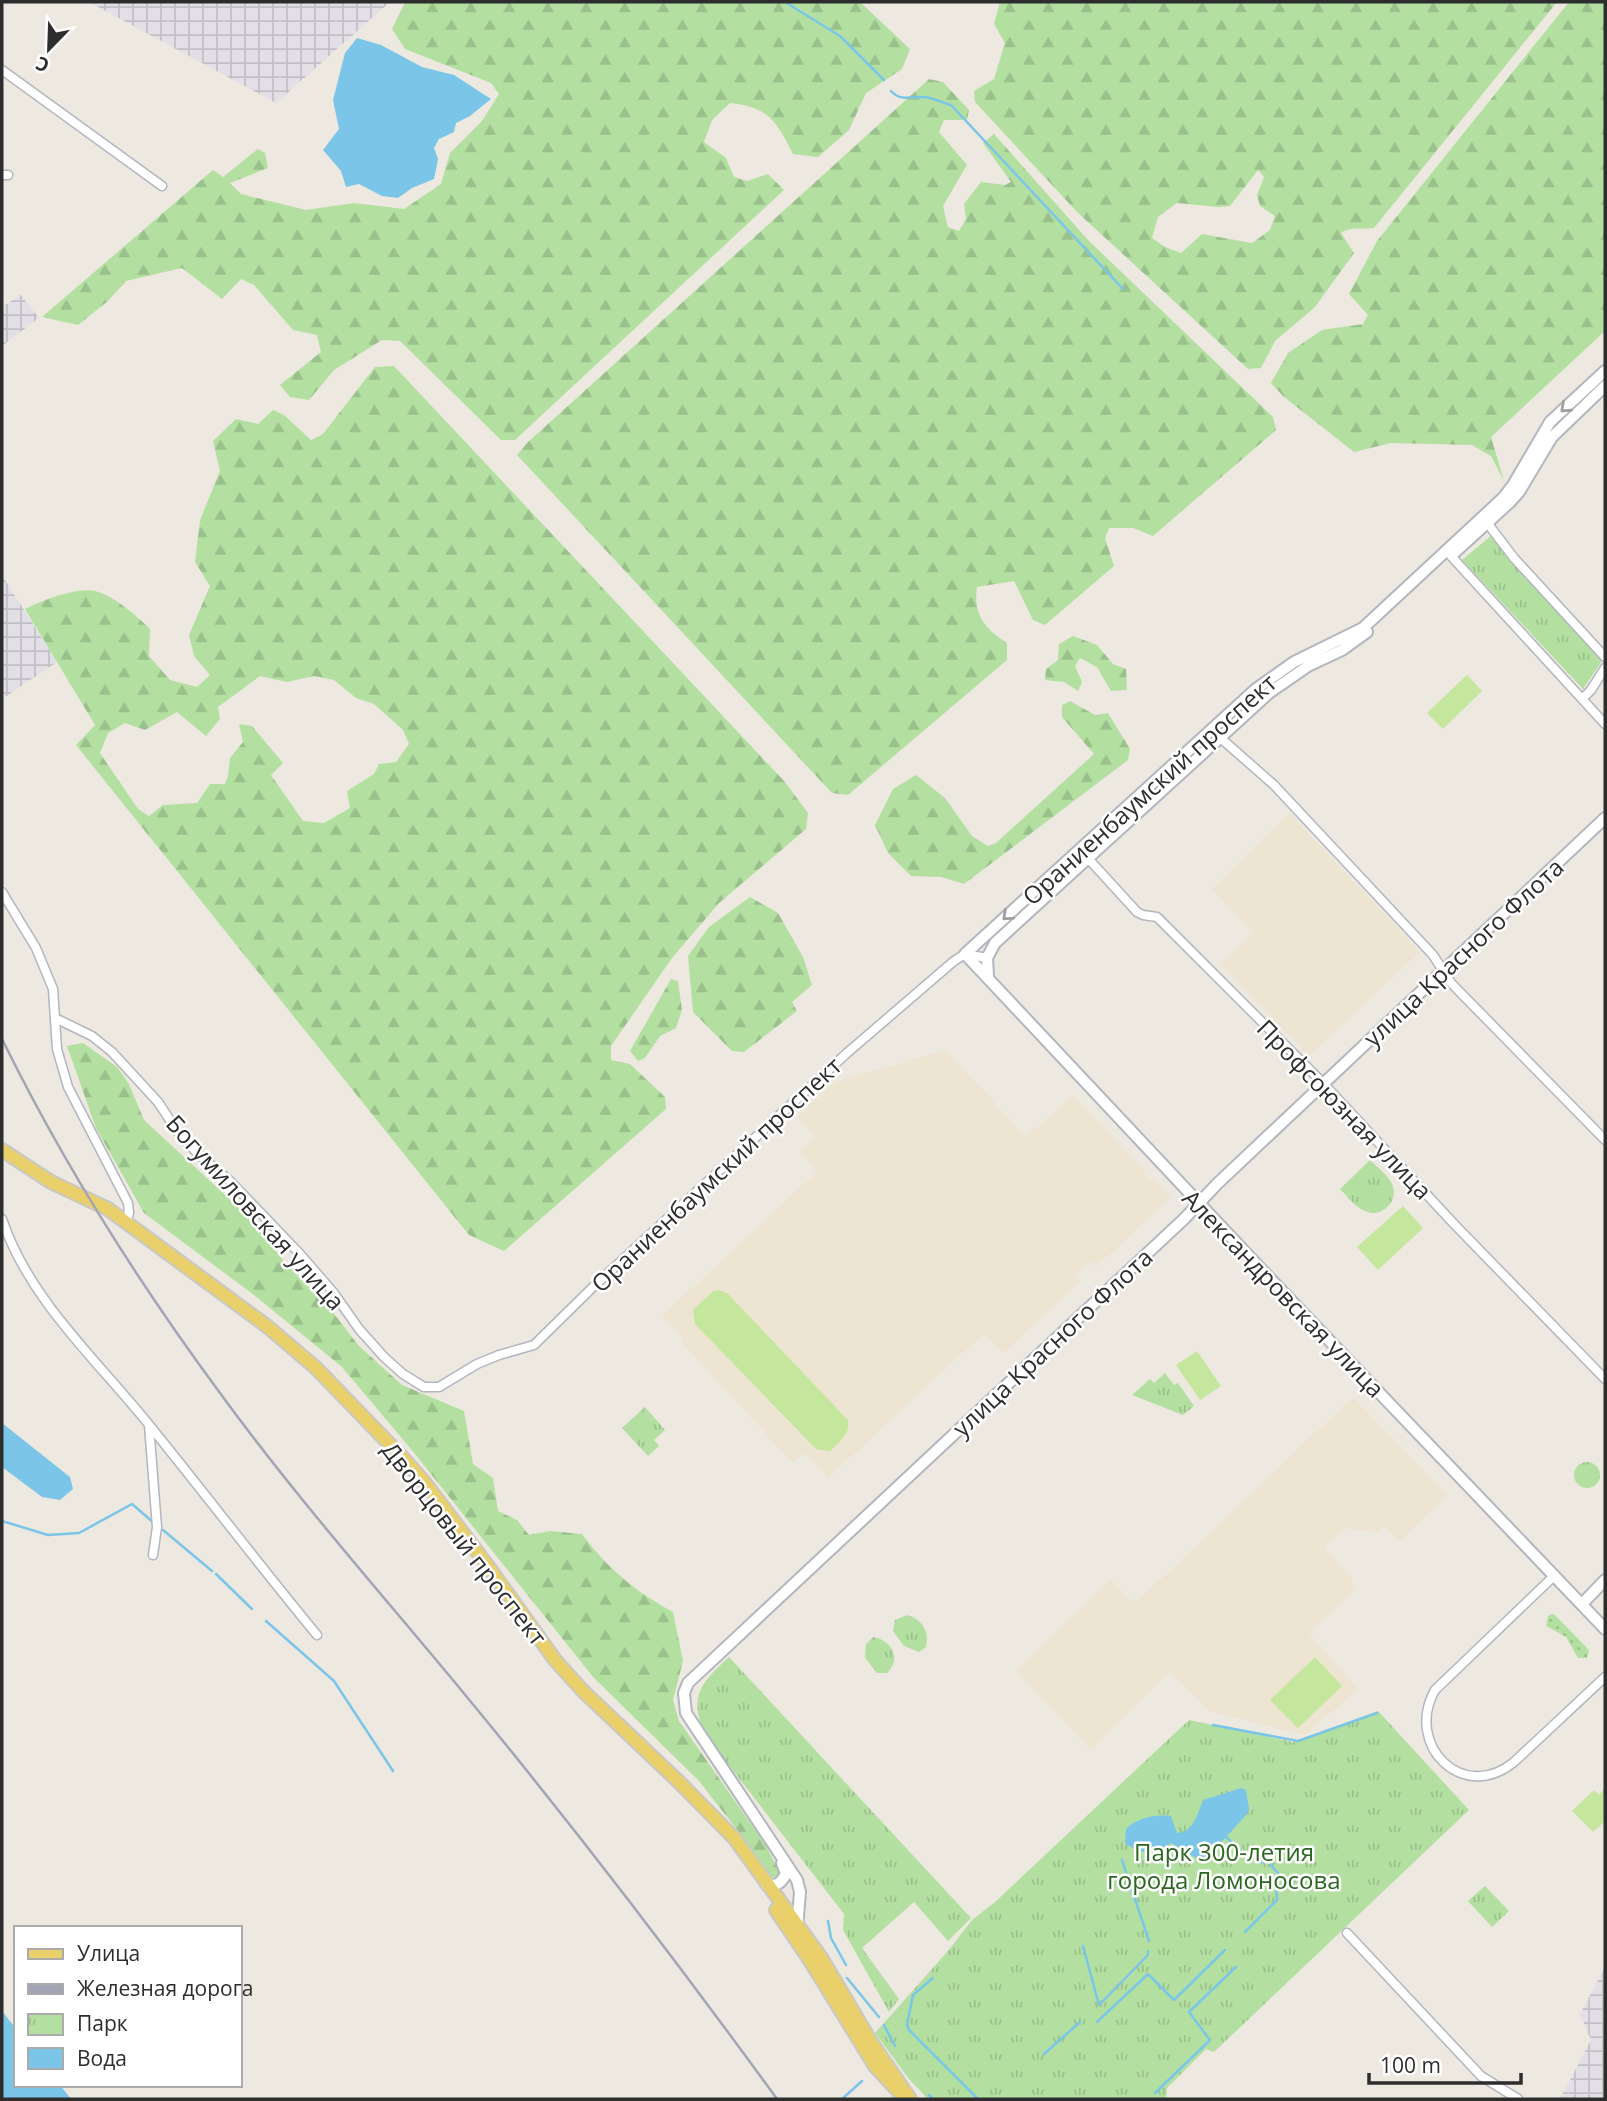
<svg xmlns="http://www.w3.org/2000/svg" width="1607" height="2101" font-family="'Open Sans',sans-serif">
  <defs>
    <pattern id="industrial-grid" width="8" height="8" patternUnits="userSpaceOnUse" patternTransform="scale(1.75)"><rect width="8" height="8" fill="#e2e0e6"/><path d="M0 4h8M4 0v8" fill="none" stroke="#c2c0c6"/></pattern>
    <pattern id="grass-dots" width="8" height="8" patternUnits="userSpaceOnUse" patternTransform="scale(1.75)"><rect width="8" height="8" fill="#b3e0a1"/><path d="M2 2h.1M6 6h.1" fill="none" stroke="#9ac08b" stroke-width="1.8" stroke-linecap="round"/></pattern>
    <pattern id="forest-firs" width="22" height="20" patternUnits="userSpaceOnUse" patternTransform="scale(1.75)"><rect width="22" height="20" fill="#b3e0a1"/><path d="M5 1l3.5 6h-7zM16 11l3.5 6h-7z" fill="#9ac08b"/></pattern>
    <pattern id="park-tufts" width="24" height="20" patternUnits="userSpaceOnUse" patternTransform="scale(1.75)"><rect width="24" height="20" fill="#b3e0a1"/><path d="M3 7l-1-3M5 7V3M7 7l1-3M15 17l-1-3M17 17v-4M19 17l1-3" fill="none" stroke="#9ac08b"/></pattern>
  </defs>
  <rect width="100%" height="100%" fill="#ede8e0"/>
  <path fill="url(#industrial-grid)" d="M89,2h301l-114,101z
    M21,295l18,23 -37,28v-39z
    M2,575l55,87 -55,37z
    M1605,1967v132h-45l31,-59 -11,-26z"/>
  <path fill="#ede5d1" d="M1289,813l131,139 -111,104 -88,-92 32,-31 -41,-44z
    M946,1050l80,87 47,-42 72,76 -2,2 7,7 3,-2 18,19 -75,70 -6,-6 -15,14 6,6 -78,72 -19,-20 -156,145 -23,-25 -12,10 -112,-121 2,-3 -21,-23 155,-144 -18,-20 16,-14 -18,-21 11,-10 27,-25z
    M1353,1397l95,98 -49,46 -15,-15 -7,6 -32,-4 -21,19 28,31v4l5,6 -48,45 49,56 -53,46 -95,-24 -40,-39 -79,78 -75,-79 95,-92 21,23 8,-3z"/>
  <path fill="url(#grass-dots)" d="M1552,1614l3,1 34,35 -2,8h-9l-12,-21 -20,-11 2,-10z"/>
  <path fill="url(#forest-firs)" fill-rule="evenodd" d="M405,2h455l50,47 -8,20 -36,24 -17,37 -31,27 -25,-3c-17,-33 -24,-47 -63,-51l-18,17 -8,22 22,16 8,19 13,4 21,-7 16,16 -269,250h-14l-101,-99 -18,-1 -48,30 -25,30 -19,-3 -10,-12 41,-33 -4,-17 -24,-5 -39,-45 -13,-6 -19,20 -40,-31 -56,13 -18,20 -30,24 -36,-8 171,-147 10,7 35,-28 7,4 3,15 -38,15 11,11 65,16 48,-7 50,6 37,-25 9,-31 32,-32 17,-27 -8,-11 -86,-34 -13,-20z
    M1000,2h557l-183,226c-13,2 -22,-2 -33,5l13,20 -39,54 -40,34 -14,27 -13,1 -171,-157 -102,-110 -1,-11 20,-12 11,-36 -11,-19zM1258,170l6,7 -7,18 3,11 15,10 -5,14 -18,13 -50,-9 -21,19 -16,-6 -13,-9 6,-21 19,-14 41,4 12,-1z
    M1569,2h36v329l-114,106 13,44 -13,-25 -19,-11 -81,-2 -37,9 -71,-56 -12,-13 17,-30 34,-23 41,-6 5,-9 -19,-21 28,-53z
    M929,79l14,3 26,28 -2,10h-23l-5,12 28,33 -24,41 5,21 11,4 7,-12 -2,-15 17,-22 24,3 6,-3 -28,-39 11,-9 94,106 185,177 3,13 -123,106 -20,-8h-24l-4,10 9,28 -69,59 -12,-5 -19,-39 -37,6c-4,28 8,42 30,56v17l-159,135 -16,-2 -315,-338 10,-12z
    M394,366l391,416 23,31 -2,16 -87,74 -47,55 -61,88v14l19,4 35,33 1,12 -162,142 -35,-16 -393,-490 19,-20 -70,-116c16,-8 51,-22 70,-18 18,4 42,25 55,38l-1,27 21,24 27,7 13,-12 -16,-19 -5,-21 21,-49 -15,-24 5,-42 20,-49 -7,-30 23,-22 22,5 15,-14 11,5 27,25 12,-6 52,-67zM260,676l27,6 27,-6 20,4 22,18 18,6 29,26 6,14 -13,18 -17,2 -5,10 -27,17 3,17 -26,15 -21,-2 -32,-46 12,-12 -31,-37 -13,-2 4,18 -13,16 -2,18 -3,8h-15l-13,19 -34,2 -14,11 -11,-7 -38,-56 8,-20 17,-10 20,7 32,-18 29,24 14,-17 -2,-12z
    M1073,636l24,9 16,19 13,5 1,21 -16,1 -14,-24 -17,-9 -5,8 7,16 -4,9 -14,-9 -19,-2 1,-11 12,-9 1,-16z
    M1070,701l25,14 13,-2 22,36 -2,11 -164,124 -23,-7 -30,-1 -23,-23 -13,-28 18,-36 23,-14 29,23 27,38 16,10 8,-3 98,-89 -32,-37v-12z
    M750,897l28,16 25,44 9,28 -20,17 5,9 -53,41 -12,-1 -39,-39 -5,-56 21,-29z
    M671,979l7,2 4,29 -6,18 -16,8 -15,22 -7,3 -8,-10z
    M83,1043l34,24 12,17 15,36 106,98 36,46 42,42 30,39 44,40 62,26 9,53 20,14 5,33 19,9 12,15 21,-4 32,3c25,34 54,58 91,78l10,49 -10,39 6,21 86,123 15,29 -1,4 -8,1 -26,-38 -46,-59 -106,-104 -178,-223 -73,-87 -88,-72 -110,-82 -48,-85 -29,-82z"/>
  <path fill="url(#park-tufts)" d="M1492,535l20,26 90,100 -19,28 -121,-129z
    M1370,1160c7,7 18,15 22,24 8,17 -11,35 -27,27 -10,-4 -18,-15 -25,-22z
    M1165,1373l9,12 4,-2 16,23 -11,9 -51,-20 18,-16 4,4z
    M645,1407l20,23 -11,10 5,6 -11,10 -26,-28z
    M1574 1475a13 13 0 1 1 26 0a13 13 0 1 1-26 0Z
    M907,1615c15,4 23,17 19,32l-7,5 -15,-6 -11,-15 2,-11z
    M873,1637c19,3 29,22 14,36h-10l-12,-15 1,-14z
    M729,1657l242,261 -23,23 -34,-39 -52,46 37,51 -10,13 -46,-82 1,-16 -140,-181c-15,-38 -3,-50 25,-76z
    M1378,1711l91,99 -255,242 -8,-3 -39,39 -1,11h-238l-19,-20 -34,-46 73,-82 24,-31 23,-18 194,-182 104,22z
    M1485,1886l24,25 -17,16 -24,-26z"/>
  <path fill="#c4e69d" d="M1467,675l15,16 -39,38 -16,-16z
    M1403,1206l20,22 -45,42 -21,-23z
    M719,1290l8,3 121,127c3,14 -9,22 -18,31l-14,-2 -121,-125 -2,-14 20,-19z
    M1197,1351l24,35 -21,14 -24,-35z
    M1315,1657l27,29 -44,42 -28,-28z
    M1605,1788v33l-12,11 -21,-21 22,-21 5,5z"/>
  <path fill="#7bc6e8" d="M357,38l24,7 41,22 32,8 37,24 -21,17 -14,7 -2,9 -15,7 -5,9 4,11 -4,20 -22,9 -14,10 -16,-2 -23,-12 -13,3 -5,-16 -18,-21 16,-21 -6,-29 12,-47z
    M2,1423l68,54 3,12 -13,11 -18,-3 -40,-30z
    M1241,1788l5,2 3,19 -2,5 -42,46 -4,1 -30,-18c-17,11 -29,13 -46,0l1,-14c10,-11 31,-15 45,-13l6,17c16,0 21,-20 26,-33z
    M2,2011l14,18v56h44l11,14h-69z"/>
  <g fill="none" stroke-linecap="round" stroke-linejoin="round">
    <path stroke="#7bc6e8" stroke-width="2.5" d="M785,2l55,34 44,44
      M891,91c10,11 19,5 32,6 9,0 20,6 28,8l172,184
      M2,1521l46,14 31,-2 53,-29 22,19
      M163,1530l49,41
      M216,1574l36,35
      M266,1621l68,60 59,90
      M1213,1725l85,16 79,-28
      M1226,1837l19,18
      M1122,1860l27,81
      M828,1921l3,17 15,27
      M1245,1932l32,-32 -1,-18 4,-7 -15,-16 -5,4
      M1083,1946l16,59
      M847,1978l32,39
      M933,1978l-20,17 -6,30 2,5 69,69
      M1099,2005l49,-50v-4
      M1097,2022l51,-48 26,26 51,-50
      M884,2025l11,21
      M1044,2054l36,-32
      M1155,2093l55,-53 -21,-28 47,-45
      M929,2095l4,4
      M842,2099l20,-18
      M1149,2099h1"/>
    <defs>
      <path id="street" d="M2,70l160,116
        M2,175h6
        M1485,520l29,38 91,99
        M1451,556l154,168
        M1582,699l9,-9 14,-22
        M1216,734l58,51 159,170 18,28 154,157
        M1084,854l53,58 6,3 14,2 166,166 132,142 150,154
        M2,892l34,56 17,41 4,60 11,38 60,116 1,10 -3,9
        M57,1019l35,17 20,16 46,50 19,29 23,25 30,25 70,73 33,38 26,37 25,28 19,17 21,13h15l38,-23 22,-9 35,-10 59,-58 254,-234 107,-92 11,-7 22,4
        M2,1219c27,81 96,142 148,207 56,69 110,140 167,209
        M149,1425l8,102 -4,28
        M1555,1575l-120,115c-31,55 28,114 79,72l91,-85
        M1347,1933l134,143 37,23"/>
      <path id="secondary" d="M1605,371l-55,51 -37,63 -10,13 -140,130 -69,34 -38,27 -291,265 295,314 345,361
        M1454,553l56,-51 9,-10 33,-55 53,-51
        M988,976l-1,-18 8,-15 274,-250 39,-27 34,-16 25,-18
        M1582,1604l23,-24
        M766,1884c11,3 15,-1 20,-10l-4,-11
        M797,1928l3,-36 -3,-12 -111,-167 -2,-20 4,-10 496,-464 33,-35 388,-366"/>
      <path id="primary" d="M2,1150l49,32 57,27 160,118 48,41 87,90 22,25 62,82 68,95 28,31 96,91 56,57 87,120 49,83 39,57
        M776,1910l35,52 64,104 24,26"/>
    </defs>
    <use href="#street" stroke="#b3b6bf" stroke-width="11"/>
    <use href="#secondary" stroke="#b3b6bf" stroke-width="14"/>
    <use href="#primary" stroke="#c8c8c8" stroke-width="16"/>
    <use href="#street" stroke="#fff" stroke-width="8"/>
    <use href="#secondary" stroke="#fff" stroke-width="10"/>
    <use href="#primary" stroke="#e9d06a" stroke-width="12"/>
    <path stroke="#a3a5b5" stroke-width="2.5" d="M2,1039c61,124 136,243 218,354 75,103 160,199 242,298 109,132 214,269 315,408"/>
  </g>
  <defs><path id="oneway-chevron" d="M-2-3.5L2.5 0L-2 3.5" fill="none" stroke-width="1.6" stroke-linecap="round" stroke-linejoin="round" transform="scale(1.75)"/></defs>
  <g stroke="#a0a0a0">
    <use href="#oneway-chevron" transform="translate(1565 408) rotate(137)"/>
    <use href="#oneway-chevron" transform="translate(1007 916) rotate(138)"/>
  </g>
  <g text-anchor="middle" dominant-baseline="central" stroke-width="5" stroke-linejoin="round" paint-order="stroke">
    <g font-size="24" fill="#2d2d2d" stroke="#fff">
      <text transform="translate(1149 789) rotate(-42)">Ораниенбаумский проспект</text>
      <text transform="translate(1463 952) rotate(-43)">улица Красного Флота</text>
      <text transform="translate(1345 1109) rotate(46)">Профсоюзная улица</text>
      <text transform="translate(716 1174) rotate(-43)">Ораниенбаумский проспект</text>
      <text transform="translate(256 1212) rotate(48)">Богумиловская улица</text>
      <text transform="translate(1284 1293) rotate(46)">Александровская улица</text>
      <text transform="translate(1052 1342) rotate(-43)">улица Красного Флота</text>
      <text transform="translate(465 1543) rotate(52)">Дворцовый проспект</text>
    </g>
    <g font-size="24" fill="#2b6720" stroke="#fff">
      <text x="1224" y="1851">Парк 300-летия<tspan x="1224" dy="28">города Ломоносова</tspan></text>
    </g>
  </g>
  <rect width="1607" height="2101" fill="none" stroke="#2d2d2d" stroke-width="7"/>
  <rect x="14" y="1926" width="228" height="161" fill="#ffffff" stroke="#ababab" stroke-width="2"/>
  <rect x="28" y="1949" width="35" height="10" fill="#e9d06a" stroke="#ababab" stroke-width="2"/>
  <text x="77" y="1961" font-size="21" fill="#2d2d2d">Улица</text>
  <rect x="28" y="1984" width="35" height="10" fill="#a3a5b5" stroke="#ababab" stroke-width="2"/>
  <text x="77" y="1996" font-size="21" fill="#2d2d2d">Железная дорога</text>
  <rect x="28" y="2014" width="35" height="21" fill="url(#park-tufts)" stroke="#ababab" stroke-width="2"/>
  <text x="77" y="2031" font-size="21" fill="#2d2d2d">Парк</text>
  <rect x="28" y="2048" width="35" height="21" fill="#7bc6e8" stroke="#ababab" stroke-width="2"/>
  <text x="77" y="2066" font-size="21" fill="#2d2d2d">Вода</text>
  <g transform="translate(49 49) rotate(203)" stroke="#ffffff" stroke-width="5" paint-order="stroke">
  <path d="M0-5L12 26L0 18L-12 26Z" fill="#2d2d2d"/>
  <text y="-10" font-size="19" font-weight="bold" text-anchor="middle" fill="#2d2d2d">С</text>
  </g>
  <path d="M1369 2073v10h152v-10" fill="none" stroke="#2d2d2d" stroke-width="3.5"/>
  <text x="1380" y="2073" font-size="21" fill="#2d2d2d" stroke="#ffffff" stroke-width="5" paint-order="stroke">100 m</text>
</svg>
